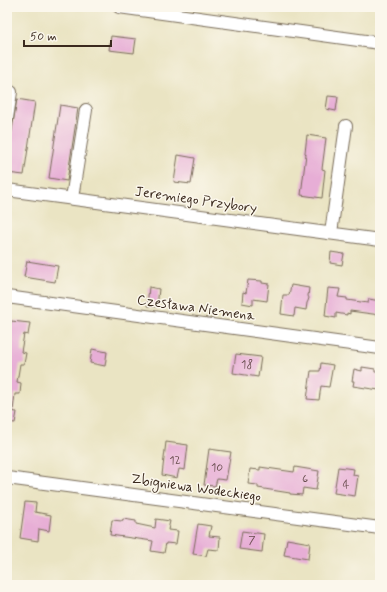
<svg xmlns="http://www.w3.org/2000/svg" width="387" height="592" font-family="Mynerve,sans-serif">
  <rect width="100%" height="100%" fill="#fbf7ec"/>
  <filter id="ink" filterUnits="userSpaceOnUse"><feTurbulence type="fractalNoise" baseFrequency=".025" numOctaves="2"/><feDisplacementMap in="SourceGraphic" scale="8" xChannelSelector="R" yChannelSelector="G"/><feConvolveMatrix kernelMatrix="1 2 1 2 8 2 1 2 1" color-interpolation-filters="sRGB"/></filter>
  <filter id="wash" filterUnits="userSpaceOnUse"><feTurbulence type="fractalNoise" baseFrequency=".012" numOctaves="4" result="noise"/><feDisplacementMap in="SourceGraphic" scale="16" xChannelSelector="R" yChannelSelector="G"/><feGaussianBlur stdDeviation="0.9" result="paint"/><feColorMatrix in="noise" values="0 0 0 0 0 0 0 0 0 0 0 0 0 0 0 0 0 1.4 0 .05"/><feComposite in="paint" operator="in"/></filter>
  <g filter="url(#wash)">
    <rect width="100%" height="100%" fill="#eae4c3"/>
    <g id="blocks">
      <path fill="#e7aed6" d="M111,36l25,3 -2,14 -25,-3z
        M328,96l10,1 -2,14 -10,-2z
        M17,99l18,3 -11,73 -17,-2 1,-18z
        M60,105l18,3 -11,73 -18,-3z
        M307,135l19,3 -4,31 3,1 -3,28 -21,-3 5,-41 -1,-1z
        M178,155l17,3 -4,26 -17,-2z
        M331,252l13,2 -2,11 -12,-2z
        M27,261l31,5 -3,16 -31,-5z
        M248,280l14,1v2l7,1 -2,17 -14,-2v6l-11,-2 1,-11 3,1z
        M291,285l18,3 -1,8 1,2 -1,3 -1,2 -1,7 -11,-2 -1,8 -13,-2 2,-19h6z
        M149,287l10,2 -2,18 -10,-1z
        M328,288l12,1 -2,8 9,1v2l21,3 1,-4 11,2v14l-30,-4v3l-3,-1v2l-11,-2v5l-11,-2z
        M11,321l19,2 -2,12 -4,-1 -3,18 5,1 -2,11h-4l-3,18 4,1 -1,11h-5l-2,17h-4l8,1 -2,11 -8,-1v-71z
        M92,349l15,3 -2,14 -15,-3z
        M236,354l25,3 -3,20 -25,-4z
        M321,363l12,2 -4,22 -8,-1 -2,14 -12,-1 4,-28h9z
        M362,367l13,2v3l5,1v11l-1,6 -26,-4 1,-5h-2l2,-12 8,2z
        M166,442l22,3 -3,25 -6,-1 -2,9 -15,-3z
        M209,449l22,3 -5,28 -9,-1 -2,7 -11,-1z
        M260,467l34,5 1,-5 24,4 -3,19 -13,-2 -1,7 -12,-1v-1l-32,-5v-3l-10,-1 2,-15 10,1z
        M338,467l16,2 -1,6 5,1 -3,20 -21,-3z
        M25,502l11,1 -1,9 16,3 -2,16 -10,-2 -1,12 -18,-3z
        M123,519l13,2v3l19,4 1,-9 14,2 -2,9 10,1 -2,13 -10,-1 -2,10 -13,-2 2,-10 -43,-6 2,-15 10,1z
        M198,524l13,2 -2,10 11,1 -1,13 -11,-1 -2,7 -13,-2z
        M242,531l22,3 -2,18 -23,-3z
        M287,539l23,4 -2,16 -24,-4z"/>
    </g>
  </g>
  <g filter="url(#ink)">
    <use href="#blocks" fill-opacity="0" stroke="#786b58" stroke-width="1"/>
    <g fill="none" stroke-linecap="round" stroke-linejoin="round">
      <defs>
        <path id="minor" d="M119,7l261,36
          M7,118l4,-26
          M7,190l373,50
          M72,198l14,-88
          M331,233l15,-107
          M7,297l373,51
          M7,478l373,50"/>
      </defs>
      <use href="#minor" stroke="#786b58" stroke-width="14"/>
      <use href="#minor" stroke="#fff" stroke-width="12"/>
    </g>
  </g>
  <g text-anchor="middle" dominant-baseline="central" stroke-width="3" stroke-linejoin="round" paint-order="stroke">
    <g font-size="12" fill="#664b4c">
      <text x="247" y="365">18</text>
      <text x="175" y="461">12</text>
      <text x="217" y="468">10</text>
      <text x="305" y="479">6</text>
      <text x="346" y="485">4</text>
      <text x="252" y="541">7</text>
    </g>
    <g font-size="14" fill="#3b2a1e" stroke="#fbf7ec">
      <text transform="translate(196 200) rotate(8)">Jeremiego Przybory</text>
      <text transform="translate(196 308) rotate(8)">Czesława Niemena</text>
      <text transform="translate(196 488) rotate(8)">Zbigniewa Wodeckiego</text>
    </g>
  </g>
  <rect width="387" height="592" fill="none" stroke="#fbf7ec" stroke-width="24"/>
  <path d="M24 40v6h87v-6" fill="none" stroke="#3b2a1e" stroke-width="2"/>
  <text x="30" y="40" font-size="12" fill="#3b2a1e" stroke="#fbf7ec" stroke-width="3" paint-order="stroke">50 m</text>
</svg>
